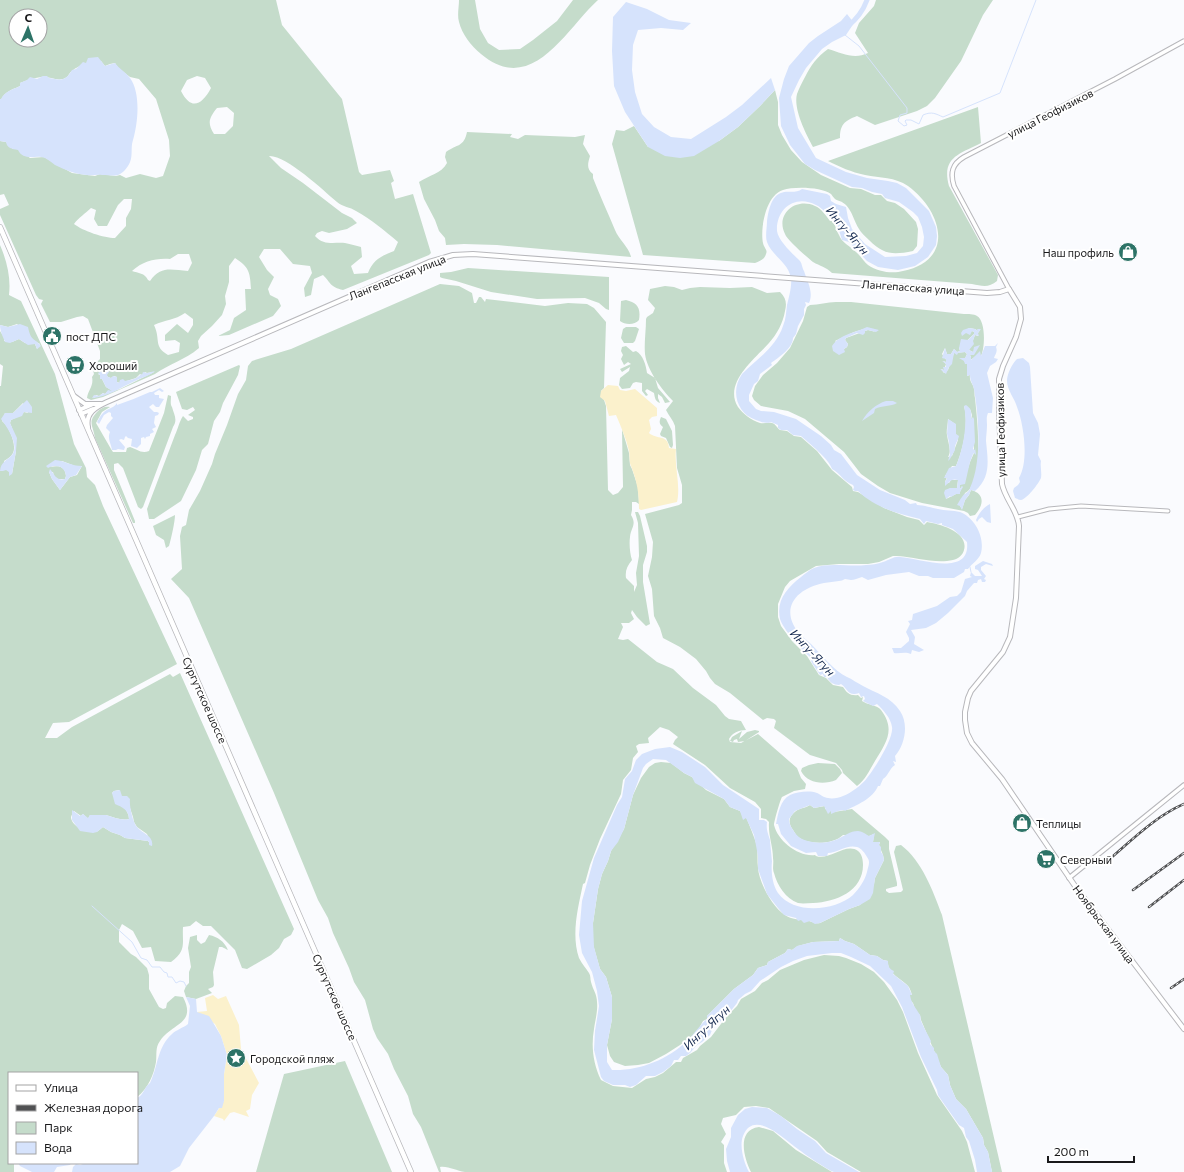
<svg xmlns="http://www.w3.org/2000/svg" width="1184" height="1172" font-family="Commissioner,sans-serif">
  <rect width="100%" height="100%" fill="#fafbfe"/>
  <path fill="#c5dccb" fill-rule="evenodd" d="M0,0h276l6,25 60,74 17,73 3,3 28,-5 4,11 -3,2 4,16 18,-5 18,59 -2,2 -86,35c-13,-3 -12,-7 -20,-15l-9,4 -3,16 -6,2 -1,-9 8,-15 -2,-7 -17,-2 -13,-15h-16l-5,8 8,13 7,7 -6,12 2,6 8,4 3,7 -8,10 -44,19 -11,1 12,-6 4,-12 12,-8 -1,-21h6c-1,-17 -2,-22 -16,-31l-6,8v16l-4,14 1,8 -4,11 -10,11 -11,10 -3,5 1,7c-14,12 -30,16 -44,26l-52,23 -12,3 -4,-2c1,-8 7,-12 5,-21l2,-3 -2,-7 8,-8v-8l-12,-32 -5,-3 -6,1 -16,5h-11l-9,-18 2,-4 -4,-1 -3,-4 -36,-80v-6l9,-4 -5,-11 -4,1v-54l6,1 7,7h5l12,9 14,-1 28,16 23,3 5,-2 16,2 4,-1 6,3 14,-4 16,4 7,-2 7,-20 -1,-16 -13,-41 -17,-20 -9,-2 -12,-9 -3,-5 -5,1 -5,2 -4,-5c-10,1 -21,3 -29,10 -4,3 -3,6 -9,8 -7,2 -15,-3 -22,-2 -7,1 -14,3 -21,6v3c-8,4 -15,5 -19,14l-1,-1zM16,16h24v24h-24zM197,76l8,2 6,10c-9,17 -20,23 -30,3l6,-11zM227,107l7,6 -1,13 -8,8h-11c-7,-11 -5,-16 3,-26zM269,156c17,-1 54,34 68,46 6,5 13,5 19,9 15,8 29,20 42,31l-4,9c-13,5 -21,9 -26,22l-14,1 -3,-8 11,-9 -1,-10c-5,-1 -10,-3 -16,-4 -11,-1 -21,3 -30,-7l2,-3 5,-2 7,2 18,-4 10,-6 -5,-5 -10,-5 -39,-30 -22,-15zM124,199h8l-1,10 -5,9v8l-11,12c-11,0 -32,-7 -41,-14 5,-7 11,-10 17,-16l5,2 -2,9 4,7h9l11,-21zM178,254h11l3,9 -4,8c-16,-1 -27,-6 -38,10l-2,-1c-3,-7 -10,-7 -16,-9 11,-10 24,-13 38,-12zM185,313l8,6v6l-5,8 -11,-9 -12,11v6l10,-1 5,3 -1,9 -11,3c-15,-9 -7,-15 -14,-30 11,-5 21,-5 31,-12zM103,371l5,6 3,1 3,-2 3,1v5l3,1 16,-5 4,-4 2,1 3,-3 2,1 7,-1 -34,17 -27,9 3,-3 3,1 4,-3 2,1 2,-2 6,-1 -7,-4 -6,-12 -2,-1z
    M459,0h16l5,29 8,14 11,7 21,-1 13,-9 24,-19 16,-21h25c-32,29 -66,97 -117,54 -10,-8 -19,-20 -22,-32 -2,-7 0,-15 0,-22z
    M876,0h117l-10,15 -22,46 -26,37 -8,8 -10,5 -42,14 -18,-9c-13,5 -17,9 -17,22l-27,9c-7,-13 -20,-38 -16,-53 2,-6 5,-11 8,-17 6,-12 12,-20 23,-28 14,4 26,11 40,4l-13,-20 4,-10 15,-17z
    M775,90l3,12v23l4,10 9,15 11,12 19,13 29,13 11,1 14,6h6l6,6 8,2 9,6 12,13 2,7 -1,17 -4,5c-20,4 -29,4 -44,-11 -4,-4 -8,-7 -10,-11 -5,-8 -7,-18 -13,-24 -4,-4 -8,-4 -11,-6 -2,-2 -3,-4 -4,-5 -9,-7 -37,-8 -48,-4 -17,5 -23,38 -20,53 1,5 5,7 3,11 -2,6 -6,7 -11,9l-112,-8 -31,-111 4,-14 8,1 10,-5 14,21 71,-6 19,-14 22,-21z
    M978,107l3,36c-21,11 -40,14 -32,43l49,89 -1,6c-8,7 -15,5 -25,3l-140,-11c-6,-6 -12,-7 -19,-11 -5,-4 -26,-22 -28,-28 -10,-20 11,-37 30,-28 6,2 11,10 15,15h3c3,5 3,10 6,14 3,8 11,11 17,17 5,4 8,10 12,13 10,7 25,9 35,6 53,-11 39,-60 5,-85 -13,-9 -28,-8 -43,-11 -14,-3 -25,-8 -37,-14z
    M467,132l45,2 -2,3 8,2 7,-4 50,2 10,-2 -2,9 7,12c-2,7 -4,13 3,18v4c7,18 15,35 22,52 4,10 14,17 16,27l-134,-12 -33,-1 -18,1 -1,-7 -6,-7 -4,-11 -11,-21 -5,-17c10,-7 22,-8 28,-19l-2,-6 1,-5c11,-8 18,-5 21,-20z
    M0,245c7,16 11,33 9,50l12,6 34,73 19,70 12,24 1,9 8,8 8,21 74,158 -108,58 -16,1 -8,15h12l15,-11 98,-53 3,3 7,-4 114,256 -3,6 -7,4 -5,9 -8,7 -24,14 -5,-1 -7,-18 -24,-24h-8l-7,-5 -6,5 -7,1c-1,17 4,23 -12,35l-16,-1 -4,-14 -9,1 -9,-17 -11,-7 -3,6v12l12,12 5,3 11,11 2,7v14l10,18 4,2 3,-1 1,-5 8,-7 8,1c14,27 -11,26 -23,44 -5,7 -3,13 -4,21 -2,12 -8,27 -19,35v-24h-128v90h5v9h-14v-786h1l2,-20 -3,-2v-33l4,6v4l8,1 7,-3 6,4 10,1 2,5 3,-5 -7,-4 -16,-16 -9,3 -8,-2zM23,403l5,10 -4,-1 -9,6 -4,2 -1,3 2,5 4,23 -4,23 -6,-5 -2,-8c3,-2 7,-4 9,-8 4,-8 -4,-27 -11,-32l3,-8h8zM62,461l13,5h7l-5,9 -7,2 -10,13 -8,-11 -3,-7h4l1,4 4,3h7l1,-3c-1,-10 -7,-11 -16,-9zM119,790l2,6 8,9 4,12 1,5 3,5 10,7 5,12 -4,-5 -23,-3 -5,-3 -9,-3 -8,-5c-3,2 -5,5 -8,5 -8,1 -24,-6 -24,-15 1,-3 2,-4 3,-6l7,5 2,-2 5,5 2,-4c4,0 14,0 16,0 8,2 15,6 23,4 0,-9 -11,-19 -17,-26l2,-2z
    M468,268l141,9v33l-3,-1 -7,-6 -14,-5 -48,1 -46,-7 -35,-11 -14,-3 -2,-1v-4l11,-1z
    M440,284l19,2 13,7 2,10h2l3,-6h2l4,5 1,-3 59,7 23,-3 19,1 7,4 12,14 -2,66 -3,3 5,15 2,84 5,5 5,-2 5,-6 -1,-58 7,24 1,12 2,4 6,18 1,17 -3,-2h-4v8l-1,5c6,10 0,12 -1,22 -1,7 0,17 2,23 -5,6 -7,11 -6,18l8,8v6l3,-7 -1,-12 3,-17 -1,-33 -3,-11h3l2,4 7,30v6l-4,13v17l7,42 -4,2 -9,-9 -5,-7 -1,3 3,6 -5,4h-8l2,4 -5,12 5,1 5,-1 29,23 16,7 20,19 23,17 9,11 4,3 12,2 5,9c-7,0 -14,3 -17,9l1,3 11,1 17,-9 39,34 4,10 5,6 -1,5 -11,2 -12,6c-2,3 -8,25 -8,28 4,16 24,32 41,30l1,1c13,5 30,-14 42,-5 4,3 5,9 5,14 0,26 -27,37 -50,38 -5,0 -10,1 -15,0 -12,-4 -21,-18 -24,-30 -2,-5 0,-9 -1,-15 0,-12 -5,-23 -4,-36l-3,-3 -5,-1v-9l-6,-7 -25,-14 -25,-23 -29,-19 -3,-2 2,-4 3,-3 -9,-7 -9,-3 -12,11 1,5 -10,1 -3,2 2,6 -5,6 -2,12 -8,10 -2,14 -21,45 -10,26 -5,18 -2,1c-5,24 -12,50 -4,74 3,6 7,10 10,15 2,3 1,6 2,9 2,8 6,12 6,20 1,9 -2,19 -3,27 -3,17 -1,35 7,51l12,6 19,2 14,-9 9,-2 8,-4 13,-11h5l2,-4 14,-8 3,-4 11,-9 16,-21 10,-10 4,-7 14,-8 7,-8 6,-3 12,-10 24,-10 20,-5 15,1 7,2 15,6 13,8 10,10 13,18 6,12 15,41 19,42 25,36 5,11 8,30h-114l-34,-20 -10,-11 -48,-33 -13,-2 -12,1 -8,8 -13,3 -2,6 5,10 -5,8 3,3v18l3,9h-262c-9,-1 -16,-6 -25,-5l1,5h-2l-18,-45 -8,-13 -5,-18 -14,-27 -6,-15 -11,-16 -4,-9 -8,-29 -11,-18 -5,-14 -16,-35 -5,-15 -10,-18 -44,-107 -85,-195 -18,-19 11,-10 -2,-33 2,-9 4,-2 3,-15 11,-19 12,-27 3,-10 12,-29 11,-31 8,-14 2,-14 4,-5 6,-2 33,-10z
    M665,286l9,1 8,3 8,-2 10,-1 30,1 22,-1 15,6 13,-1c6,6 7,11 5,19 -2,12 -8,23 -16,32 -14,16 -46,40 -31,64 5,7 13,13 22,16 4,1 8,-1 12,0 4,1 5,5 8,7l7,1 7,5 7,1 16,14 15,19 20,17 1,4 5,1 26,16 23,9 12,3 5,5 3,-3c13,2 42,10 37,28 -1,5 -6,9 -11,10 -18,4 -38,-3 -55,-4h-5l-14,6 -11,2h-29l-23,2 -26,15 -5,6 -7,17v13l3,9 11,15 15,15 12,19 7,3 7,7 10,2c4,6 7,9 15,8l3,3 2,-1 -1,4c6,4 15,4 19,9 15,20 5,33 -6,51 -6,10 -9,18 -18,25l-14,-13 -1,-3 -6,-7 -26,-8 -36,-27 2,-7 -2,-2 -7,-1 -4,2 -33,-27 -15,-9 -5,-6 -4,-7 -10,-12 -16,-12 -17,-9 -3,-10 -6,-12 -2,-27 -4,-13 4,-19 1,-15 -8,-28 34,-9 3,-2v-18l-5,-17 -2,-42c-2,-6 -6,-10 -9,-16l7,-9c-11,-11 -26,-31 -28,-47 -1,-11 1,-23 1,-35l1,-2 6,-4 2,-5 -7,-8 2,-11z
    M626,300c11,3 15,7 13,20 -4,5 -14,5 -19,1l1,-20z
    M836,302h15l113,12c4,0 10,0 13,2 9,5 8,32 4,40l-4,-1 -5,4 -2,1 1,-3 -1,-2 9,-9 -6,6 -4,-2 6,-15 3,1v-3l2,-3h-2v1l-3,-2 -6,-1 -3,2v3l6,-2 2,1v2l-15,14 1,3 -3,1 -3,-3 -3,5h-4l-2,-6 -3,6 5,7 -1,1 -3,-1 3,3 -2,6 -3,-1 3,4 4,-3 6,-17 11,-1 2,2 -3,7 3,3v12l3,-1c-1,7 3,8 4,14 1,3 0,6 1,9 2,20 10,85 -10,95l-5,13 2,3 3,-9 4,-5 2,-5c15,4 12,16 4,25l-5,1 -2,-3 -4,-2 -42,-8 -32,-10 -12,-7 -17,-12 -17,-22 -39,-33 -17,-8 -27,-5 -7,-6 -2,-4 3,-10 8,-11 14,-12 13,-15 13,-27 4,-14 3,-2c9,0 17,-3 26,-3zM867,328l9,4 -8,-2 -22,8 -1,2 3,4 -1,3 -3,2 -9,-8 19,-9zM964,406l6,3 2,6 -1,5 3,3v30l-4,9 -6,19 -4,4v4l2,-3 -2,6 -14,7 4,-11h7l1,-8h-7l-2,3 -4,-1 2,-5 -2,1v-2l7,-10h4c7,-17 13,-41 8,-60zM948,419l7,5 1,10 2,6 -6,16 -4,1c4,-6 0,-14 -1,-22 -1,-4 1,-11 1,-16z
    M626,327h10l3,2 -4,12 -2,2h-9l-3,-5 2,-9z
    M626,346l7,6 3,-1c7,4 10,14 11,22l8,5 3,10 12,14 -5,1 -3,-6 -4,-3v4l2,5c-5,-2 -5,-5 -6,-10l-7,-4 -2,2 3,4 -2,1 -4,-5v-8l-6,-1 -3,1 -3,5 -8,1 -3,-4 1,-7 9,-7 1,-4 -8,5 -2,-3 11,-5 -3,-2 -4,3 -3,-6 2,-4 -2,-4 1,-4z
    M239,365l1,1 -2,9 -15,28 -3,9 -6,9 -6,23 -6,6 -6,20 -15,31 -27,18h-5l-2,-10 28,-74c3,-6 4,-13 8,-19l5,5 5,-2v-2l-5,-2 7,-5 -2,-3 -6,3 -5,-1 -6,-17z
    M168,395l3,1c0,4 -1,8 1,11 2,8 6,12 1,20l-30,80 -2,2 -3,-2 -15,-39 -5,-5 -4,1v6l21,51v2h-2l-38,-85c-2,-13 -8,-16 3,-27 4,-3 6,-5 12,-4l-8,5 -6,11 15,26 2,3h13l1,-4 3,-1c7,2 11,7 19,4l15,-38z
    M661,417l5,2 6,12 1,14 -1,3 -2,-1 -4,-9 -5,-2 -1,-2 3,-7c-4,-3 -4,-5 -2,-10z
    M175,515c0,7 -4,24 -6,31l-3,2 -2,-8 -8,-5 -3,-9z
    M755,730l4,1v1l-14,9 -7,1 -1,-3 -3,1 -1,2 -3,-1 2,-4 10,-6 -3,8 8,-7z
    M661,762l10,1 13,10 8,4 14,13 18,9 6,8 10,4 4,7 2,-1c4,10 8,19 11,29 1,8 0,15 1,22 1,14 14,39 27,47 6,5 16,4 24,6 4,1 7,3 11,2l29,-14 11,-4 14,-21 1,-6 9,-18 -1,-5 -4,-10 1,-3h-7l1,-8 -5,2 -26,-1c-9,9 -30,10 -42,4 -4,-2 -6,-6 -8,-9 -5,-7 -5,-13 3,-19 4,-3 10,-3 14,-6l4,3 11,-2v3l9,3 18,-3 33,28 4,4v8l8,34v3l-11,3v2l3,2 12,-1 2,-2 -9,-38 2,-6 5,-1c21,16 32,46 41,70l60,257h-10l-4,-20 -4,-7 -1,-7 -17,-29 -10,-10 -6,-14 -2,-10 -7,-8 -20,-47 -1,-5 -4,-3 -3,-9 -3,-3 -1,-5h3c-1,-3 -2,-7 -4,-9 -7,-8 -21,-12 -20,-25l-5,-1 -6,-4 -7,-1 -16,-11 -9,-3 -5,-3 -1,3 -26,1 -15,4 -6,4 -4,-1 -3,4 -17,9 -1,3 -9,3 -5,7 -19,14 -27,27v3l-4,2 -6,11 -17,13 -14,9 -17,9 -11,2 -13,1 -11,-4 -4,-6 -3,-11 5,-26v-22l-6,-20 -6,-8 -8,-28 1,-18 5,-34 4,-15 6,-13 3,-10 13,-22 9,-34 8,-17 8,-11 6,-4z
    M818,763l17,1 5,5 2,4 -6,7c-12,5 -28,4 -35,-9l1,-3 7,-3z
    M197,935v5l4,4 4,-2 4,-7c9,2 15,6 19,15l-6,-3h-3l-6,25 1,13 -1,2 -5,2 4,4 -16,6 -10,-2 -2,-6 2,-5 3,-3v-11l2,-5 -3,-19 2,-11z
    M345,1061l47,111h-136l28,-98z
    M759,1127l14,4 23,19 36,22h-81c-7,-14 -15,-42 8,-45z"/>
  <path fill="#fbf1cc" d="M608,385l10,1 2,4 6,1 9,-2 22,19v8l-5,1 -3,3 2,9 -2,4c8,7 19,1 20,15l7,1c-2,18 5,36 1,53l-36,8 -2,-1c0,-16 -2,-28 -8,-43 -2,-4 -1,-10 -2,-15 -3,-13 -8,-24 -13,-36l-7,1 -4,-15 -5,-4 1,-6z
    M213,995l5,4 8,-3 13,29 2,24 18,34 -7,12 -2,14 -4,2 3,6 -15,-5 -4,1 -6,8 -1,-2 -9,-3 10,-15v-27l3,-19 -6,-19 -6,-12 -18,-12 10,-1 -2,-13z"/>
  <path fill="#d6e3fc" d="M626,2l21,7 22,11 22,3 -8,7 -22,-2 -23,2 -5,15 -1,25 3,22 7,22 12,13 17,10 20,2 35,-22 16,-12 29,-27 4,12 -15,16 -22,21 -19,14 -25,15 -14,2 -15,-2 -17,-9 -23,-35 -11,-26 -2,-35 1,-34z
    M847,14l7,9 -8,12 -14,7 -10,7 -16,19 -7,12 -8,17 7,31 18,30 30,14 21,6 21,3 9,2 9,5 23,23 7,16 1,9 -1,9 -8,12 -13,9 -17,4 -20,-3 -11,-6 -18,-19 -7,-2 -5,-16 -4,-5 -1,1c-5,-5 -9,-12 -16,-15 -20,-11 -40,3 -39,26 1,10 19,26 22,29 3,2 3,8 5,11 3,10 10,21 5,32l-4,-1 1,3 -2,4v6l-6,11 -2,8 -3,4c0,10 -15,20 -22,25l1,2 -12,9 -2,7 -4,3 -5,11v6l7,8 5,2 13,1 22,7 25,17 10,9 3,5 7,4 16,21 23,15 25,10 5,4 6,-1 1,2c7,0 15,3 21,4 7,2 15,1 22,3 15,6 25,25 21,41 -2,7 -9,10 -13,16h-3l-1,3 -10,6h-21l-5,-2h-9l-10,-4 -23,3 -18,5 -6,-3c-4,1 -8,3 -11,3 -2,0 -4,-1 -6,-1 -2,1 -4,2 -6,2 -5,1 -10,1 -15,2 -26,5 -45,24 -26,49 3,4 9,8 13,12 10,10 23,27 36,33 5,2 10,6 16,9 13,7 28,11 37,25 9,13 5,34 -5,45l1,6 -3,-1 2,4c-6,4 -6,10 -12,14l-3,7h-2c-5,13 -22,19 -33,25l-1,-1 -6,1 -7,3v-3l-3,3 -4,-8 -10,2 -4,-3 -15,6 -6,8c0,6 3,9 6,14 7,11 31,12 43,6 6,-3 12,-8 20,-8 3,0 8,3 11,5l6,-3 -2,9h7l-1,3 2,2v5l2,3 1,5 -9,18 -2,15 -3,6 -10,6 -11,4 -29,14 -5,1 -5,-3 -6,2 -3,-3 -3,1 -2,-3 -12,-3 -6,-7 -11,-14 -9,-25v-13l-4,-21 -8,-17 -3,2 -3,-9 -10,-4 -6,-8 -29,-16 -3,-6 -8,-4 -18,-13 -13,-1 -7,5 -3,4 -10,27 -9,34 -6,13 -7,9 -3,10 -6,13 -4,15 -5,34 1,24 6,22 6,8 6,20v22l-5,26v17l5,8c27,1 55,-10 75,-29 8,-8 13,-16 20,-22v-3l27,-27 19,-14 5,-7 9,-3 1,-3 17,-9 3,-4 4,1 5,-4 16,-4 26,-1 1,-3 5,3 9,3 16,11 7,1 6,4 5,1c0,5 1,8 6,10l-1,3 15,12 4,9h-2c1,8 6,13 10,20 1,2 0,4 1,6 3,7 7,14 10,20l-1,3 4,4v3l3,3 4,13 7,8 2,10 6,14 10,10 17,29 1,7 4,7 4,20h-15l-2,-12 -6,-19 -3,-4 -2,-9 -5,-3 -17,-24 -4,-6 -1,-5 -16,-33 -19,-50 -11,-21 -21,-20 -19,-9 -10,-4h-9l-25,3 -14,5 -12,6 -21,14 -9,10 -6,3 -7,6 -1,3 -7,9 -5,3 -4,6 -9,9 -2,5 -8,7 -5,3 -7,8 -4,3h-5l-3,4h-4l-3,6 -8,6 -8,4h-9l-10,9 -6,2 -5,-2h-12l-9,-4 -3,-4 -7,-27 1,-19 4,-25 -2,-15 -5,-19 -10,-19 -3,-18 3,-34 12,-43 23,-53 5,-8 3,-18 7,-8 4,-11 6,-6 13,-5 15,-2 12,5 23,15 18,18 36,24v11h5l3,2c-1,8 1,11 3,18 0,2 2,19 2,21 -1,10 0,23 6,32 16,22 57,18 75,2 6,-6 12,-15 14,-23 1,-6 4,-10 0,-15 -2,-4 -6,-9 -10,-10 -10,-3 -20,6 -29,6l-1,3h-9l-2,-4 -10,1 -15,-7 -10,-12 -3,-10h-2c2,-10 4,-24 14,-29 7,-3 19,-5 27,-2 3,1 7,5 11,5 4,1 11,0 15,-2 8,-3 19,-11 24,-18 8,-10 27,-40 25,-51 -1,-9 -9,-17 -15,-23l-4,2 -10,-5 2,-2 -1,-3 -3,1 -2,-4c-11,4 -11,-4 -18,-9l-2,1c-5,0 -10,-3 -12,-8h-3l-1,-3 -3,1 -8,-12 -3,-7 -6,-5 -7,-9h-2c-4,-8 -11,-14 -14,-23 -4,-19 7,-31 21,-42 4,-3 8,-7 13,-9 15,-6 35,-1 52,-3 5,0 12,-1 17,-3 7,-2 11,-6 17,-5 19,1 71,21 67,-15l-14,-13 -11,-4v-2l-4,1 -12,-3 -2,3 -4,-5c-22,-5 -46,-12 -62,-28h-3l-2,-1 1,-3 -1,-2c-9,-3 -13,-12 -21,-16 -3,-10 -23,-26 -31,-33l-8,-1 -6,-5h-6l-3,-2v-3l-7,-3c-6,2 -9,0 -15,-2 -19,-6 -26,-29 -14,-46 15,-15 34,-27 41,-48 3,-7 3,-14 4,-21 2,-8 5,-19 4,-27 -3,-16 -19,-22 -24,-36 -2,-6 0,-14 0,-21 1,-8 3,-19 9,-25 8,-8 19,-1 26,-7l25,5 3,2 1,5 5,3 10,3 2,11 4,11 13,15 20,13 21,-1 11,-3 6,-7 1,-9 -2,-10 -4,-10 -5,-5 -14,-10 -14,-4 -3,-4 -10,-2 -10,-4 -10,-1 -37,-17 -10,-6 -15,-19 -9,-19 -2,-28 5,-19 5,-13 20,-23 9,-7 23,-15z
    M98,57l7,9 10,-3c4,6 11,9 15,15 11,15 8,45 3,62 -3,9 1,17 -5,26 -9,13 -14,9 -26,9 -5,-1 -10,1 -15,0 -12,-1 -22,-5 -32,-10 -3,-2 -6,-5 -10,-7 -9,-4 -21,4 -27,-8 -6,-1 -11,-2 -12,-8l-6,-1v-42h1c4,-8 11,-9 19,-13v-3l7,-3 3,-3 7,2 6,-3h4l2,2c12,2 16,4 23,-8l4,-1 7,-7 3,1 2,-5z
    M20,324l8,3c3,15 6,10 13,19l-4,3 -2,-5 -7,1 -9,-6 -9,4 -5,-1c-2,-5 -5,-11 -5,-17l8,2z
    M867,327l12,3 -3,2 -8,-2 -3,1v2l-2,2 -6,-2 -11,5 -1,2 3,4 -1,3 -3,2 1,3 -6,3 -6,-4 -1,-5c8,-12 23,-13 35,-19z
    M969,328l6,1 3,2 -1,-2h4l-3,4 1,3 -4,-1 -2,6 1,3 -5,6 4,2 1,-5 6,-2 -6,10h-4l1,2v3l9,-9 1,5 4,-10h10l3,-3 -2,4c2,5 -1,7 -2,11l4,1 -2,3 -6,4 -3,7 6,25 -1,15h-4c-2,5 -1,7 -1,12 0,6 -1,11 -1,16 2,20 5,36 -11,50l-4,-1 -2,5 -4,5 -3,10 -2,-4 -3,-1c2,-3 3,-6 5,-8 2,-4 7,-4 8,-9 12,-26 9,-70 4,-99 -1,-5 -4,-8 -4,-14l-3,1v-12h-2l-1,-3 -5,-3h6l2,-4 -2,-2 -7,1 -1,2 -3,-2 -2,11 -3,3 -3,7 -6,-5 4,1 -1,-3h3v-3l-4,-3 4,1v-3l-4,-1 3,-10 2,6h4l3,-5 3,3 3,-1 -1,-3 2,-9 7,1 6,-6v-2l-2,-1 -2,4 -4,-2 -4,3 -1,-3 2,-3z
    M1023,358l6,5 1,4 3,46 5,10 2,11 -2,21 3,6c-1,6 1,11 0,17 -2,5 -14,21 -20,22 -3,0 -3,-1 -6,-2l-2,-7 1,-3 4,-3 2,-3 -1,-4c10,-17 5,-53 -2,-71 -2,-8 -10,-17 -10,-26 0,-7 5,-17 10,-22z
    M107,369l3,1 -3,5 1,2 3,1 2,-2 4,1v5l2,1 1,-3 3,-1 2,2c6,-1 12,-2 16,-7l1,1 1,-3 4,1 8,-2c-5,5 -13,6 -20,10 -14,6 -27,16 -43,17l2,-3 5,1 4,-3 2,1 3,-4 4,1 -6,-4 -4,-8h-2v-4l-2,-2z
    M160,388l4,3 -2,1 -3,-2 -5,3 1,2h4v3l5,1 -5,8h-3l-3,-3 -4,3 5,5h3l2,1 -1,2 -3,1 -1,7 2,4 -4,2 2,3 -4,2v2l-4,1 -1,2 -1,-2 -3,1v6l-4,4 -6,-2 1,-7 -4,-1 -2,-2 -1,1 -1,3 -3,-1 -2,1 6,7 -1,3 -6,-1 -2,1h-4c-1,-7 -5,-11 -2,-18l-4,-4 1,-3 6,-7 -2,-2v-3l-2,-1 -5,3 -5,9 -2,-2c2,-3 3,-6 6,-9 4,-5 10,-4 14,-10v2c11,-4 22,-8 33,-13h2z
    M27,400l5,7v6l-8,-1 -2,4 -11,4 -1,3 7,15 -1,13 -4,23 -3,2v-4l-3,-2 -3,1h-3c1,-9 5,-9 11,-15 10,-9 -4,-29 -10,-37l4,-6h8z
    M886,401h7l4,2c-6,4 -15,2 -22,6l-1,4 -12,8c5,-9 14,-17 24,-20z
    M966,405c5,3 6,8 5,14l2,-2 1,2 1,23 -2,7 2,1v-3l1,8 -2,-2 -1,1 -3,8 -5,22 -5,1v4l2,-3 1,1 -3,5v2h-4l-5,3 -1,-1 -4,3 -2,-6 1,-3 5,-2h7l1,-8c-7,-2 -8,2 -13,6v-4l2,-4h-3l5,-10 7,-2c7,-16 12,-43 8,-60z
    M948,419l8,5v10l3,2c-1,5 -5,9 -4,14l-5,9 -2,2 2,-7 -1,-12 -2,-8z
    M55,460c10,1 16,6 27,6l-6,9 -6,2 -10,13 -8,-11 -3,-7 1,-3c5,6 6,12 15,10l1,-3c-1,-10 -10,-12 -18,-8l-2,-2z
    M990,504l1,19 -4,-1 -5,-5 -3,2 -2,3 -1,-2c3,-7 7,-12 14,-16z
    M983,561l9,3 1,2 -7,-2 -5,3v3l5,6 -2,3 2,1 -1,2h-3l-1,-3 -3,1 -1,3h-3l-7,8 -2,5 -17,17 -12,10 -10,5 -15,2 4,7 -1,7 10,6 -5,2 -7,-2 -1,4c-6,-3 -11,0 -17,-1l-2,-5h9l8,-7v-3l-3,-6 4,-8 -2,-3 4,-1 1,-6 24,-8 13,-9 7,-1 4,-4 4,-13 7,-2 -2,-1 1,-4 4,4h7l-4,-6 -3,-1v-3z
    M120,790l2,6h5l3,3c-1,7 3,24 7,28 6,7 17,9 15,19l-3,-1v-3l-1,-1 -23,-3 -5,-3 -9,-3 -8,-5 -6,5 -4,1 -13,-2 -8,-11v-10l8,6 3,-2 5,4 2,-3c4,0 14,0 16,0 8,2 15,6 23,4 0,-9 -7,-12 -14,-15l-3,-11 2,-2z
    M186,997l10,2 1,13 12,4 2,3 10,17 6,19 -3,19v27l-2,7h-3l-5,8 -25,32 -9,18 -10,6h-98l1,-5 3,-3 4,1 6,-2h51v-65c7,-3 7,-11 13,-15 8,-16 7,-36 22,-49 4,-4 11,-6 16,-10l2,-18z
    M752,1107l15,1 14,8 16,13 18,12 11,12 33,19c-8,0 -18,0 -25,0 -5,-1 -31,-19 -36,-23 -13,-9 -44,-41 -55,-13 -4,10 1,27 6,36h-19l-3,-11 -1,-12 5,-12v-9l7,-13 7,-6z
    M18,1163h53l-1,2 -13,2 -3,5h-22l-12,-6z"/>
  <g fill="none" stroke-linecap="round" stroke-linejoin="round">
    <path stroke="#d6e3fc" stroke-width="1" d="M845,35l14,11 48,62v5l-7,2 -2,6 6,5 3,-1 -2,-4 1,-1h5l8,4 4,-9c9,-4 13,-1 20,2l57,-24 36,-93
      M970,567l1,5
      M92,906l40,36 9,16 6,2 5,7h8l4,5 3,1 1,4h4l4,6 4,-2 4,1 2,4"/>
    <path stroke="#d6e3fc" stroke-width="5" d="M848,26c9,-7 15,-15 19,-26"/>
    <defs>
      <path id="minor" d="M1018,517l31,-8 32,-3 87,5"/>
      <path id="tertiary" d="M1009,289l-55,-103c-4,-13 -2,-22 10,-29l151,-78 69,-38
        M1069,878l115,-93"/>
      <path id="secondary" d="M74,396l11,8h16
        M79,410l12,-5
        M81,414l12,-5
        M88,427c-3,-14 8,-20 19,-25l322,-140 24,-7 20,-1 514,39 13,-1 9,-3 11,18 1,12 -5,18 -13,29 -4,13v31l3,74c3,15 16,27 17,42l-3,72 -6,39 -7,15 -32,39 -3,7 -3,14v8l2,13 5,10 30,36 73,107 109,143"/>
      <path id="primary" d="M0,227l411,945"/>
    </defs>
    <use href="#minor" stroke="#b8b8bc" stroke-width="5"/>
    <use href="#tertiary" stroke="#b8b8bc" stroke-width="5.5"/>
    <use href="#secondary" stroke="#b8b8bc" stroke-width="6"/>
    <use href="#primary" stroke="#b8b8bc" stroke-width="6"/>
    <use href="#minor" stroke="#fff" stroke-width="3"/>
    <use href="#tertiary" stroke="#fff" stroke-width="3.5"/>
    <use href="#secondary" stroke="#fff" stroke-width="4"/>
    <use href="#primary" stroke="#fff" stroke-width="4.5"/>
    <defs>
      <path id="rail" d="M1105,863c25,-21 49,-46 79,-59
        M1133,890l51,-37
        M1149,907l35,-27
        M1171,988l13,-9"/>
    </defs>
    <use href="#rail" stroke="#505153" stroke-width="2.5"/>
    <use href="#rail" stroke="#fff" stroke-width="1" stroke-dasharray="3" stroke-linecap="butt"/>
  </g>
  <defs>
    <symbol id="shop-disc" viewBox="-11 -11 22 22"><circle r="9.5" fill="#2d7367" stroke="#fff"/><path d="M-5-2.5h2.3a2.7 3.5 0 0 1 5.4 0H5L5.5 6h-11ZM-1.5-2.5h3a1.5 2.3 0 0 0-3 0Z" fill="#fff"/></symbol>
    <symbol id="civic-disc" viewBox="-11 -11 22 22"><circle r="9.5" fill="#2d7367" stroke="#fff"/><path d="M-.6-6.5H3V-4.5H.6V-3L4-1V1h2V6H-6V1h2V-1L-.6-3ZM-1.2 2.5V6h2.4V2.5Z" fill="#fff"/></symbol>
    <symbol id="supermarket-disc" viewBox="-11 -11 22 22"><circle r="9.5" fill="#2d7367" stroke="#fff"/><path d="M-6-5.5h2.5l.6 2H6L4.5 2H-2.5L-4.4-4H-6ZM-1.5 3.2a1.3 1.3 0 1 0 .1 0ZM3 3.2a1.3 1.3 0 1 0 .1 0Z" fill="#fff"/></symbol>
    <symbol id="sight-disc" viewBox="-11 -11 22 22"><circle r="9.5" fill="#2d7367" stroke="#fff"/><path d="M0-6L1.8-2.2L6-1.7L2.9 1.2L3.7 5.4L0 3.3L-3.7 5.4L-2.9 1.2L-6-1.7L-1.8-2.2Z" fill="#fff"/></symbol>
  </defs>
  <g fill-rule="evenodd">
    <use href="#shop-disc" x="1117" y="241" width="22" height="22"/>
    <use href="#civic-disc" x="41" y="325" width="22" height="22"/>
    <use href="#supermarket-disc" x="64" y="354" width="22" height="22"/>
    <use href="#shop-disc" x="1011" y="812" width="22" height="22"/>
    <use href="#supermarket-disc" x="1035" y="848" width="22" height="22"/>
    <use href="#sight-disc" x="225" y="1047" width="22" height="22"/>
  </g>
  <g text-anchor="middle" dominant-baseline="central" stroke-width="4" stroke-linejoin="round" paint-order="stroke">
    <g font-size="11" fill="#19191b" stroke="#fff">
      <text transform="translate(1050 113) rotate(-27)">улица Геофизиков</text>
      <text transform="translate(397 277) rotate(-22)">Лангепасская улица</text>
      <text transform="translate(913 287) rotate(4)">Лангепасская улица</text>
      <text transform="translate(1000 430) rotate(-91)">улица Геофизиков</text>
      <text transform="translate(205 700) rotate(66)">Сургутское шоссе</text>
      <text transform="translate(1104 924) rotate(53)">Ноябрьская улица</text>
      <text transform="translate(335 997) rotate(66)">Сургутское шоссе</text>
    </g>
    <g font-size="11" fill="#19191b" stroke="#fff" text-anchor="start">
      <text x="1114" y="252" text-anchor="end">Наш профиль</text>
      <text x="66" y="336">пост ДПС</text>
      <text x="89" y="365">Хороший</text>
      <text x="1036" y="823">Теплицы</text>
      <text x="1060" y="859">Северный</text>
      <text x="250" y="1058">Городской пляж</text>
    </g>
    <g font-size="12" font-style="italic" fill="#182c52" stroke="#fff">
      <text transform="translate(848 230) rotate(50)">Ингу-Ягун</text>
      <text transform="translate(813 652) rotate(47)">Ингу-Ягун</text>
      <text transform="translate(706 1027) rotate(-43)">Ингу-Ягун</text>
    </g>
  </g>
  <rect x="8" y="1072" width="130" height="92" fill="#ffffff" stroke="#a3a3a4"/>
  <rect x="16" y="1085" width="20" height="6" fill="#ffffff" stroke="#a3a3a4"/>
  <text x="44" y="1092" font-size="12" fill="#19191b">Улица</text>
  <rect x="16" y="1105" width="20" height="6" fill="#505153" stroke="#a3a3a4"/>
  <text x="44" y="1112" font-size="12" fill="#19191b">Железная дорога</text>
  <rect x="16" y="1122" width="20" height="12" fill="#c5dccb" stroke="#a3a3a4"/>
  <text x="44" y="1132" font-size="12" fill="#19191b">Парк</text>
  <rect x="16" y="1142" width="20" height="12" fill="#d6e3fc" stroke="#a3a3a4"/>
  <text x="44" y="1152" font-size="12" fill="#19191b">Вода</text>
  <g transform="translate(28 28) rotate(2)"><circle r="19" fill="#ffffff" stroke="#a3a3a4"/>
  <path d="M0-3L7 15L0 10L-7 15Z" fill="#2d7367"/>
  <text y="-6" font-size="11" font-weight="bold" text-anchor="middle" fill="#19191b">С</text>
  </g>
  <path d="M1048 1156v6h86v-6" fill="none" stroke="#19191b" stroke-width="2"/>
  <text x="1054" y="1156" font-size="12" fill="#19191b" stroke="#ffffff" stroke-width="3" paint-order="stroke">200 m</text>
</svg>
